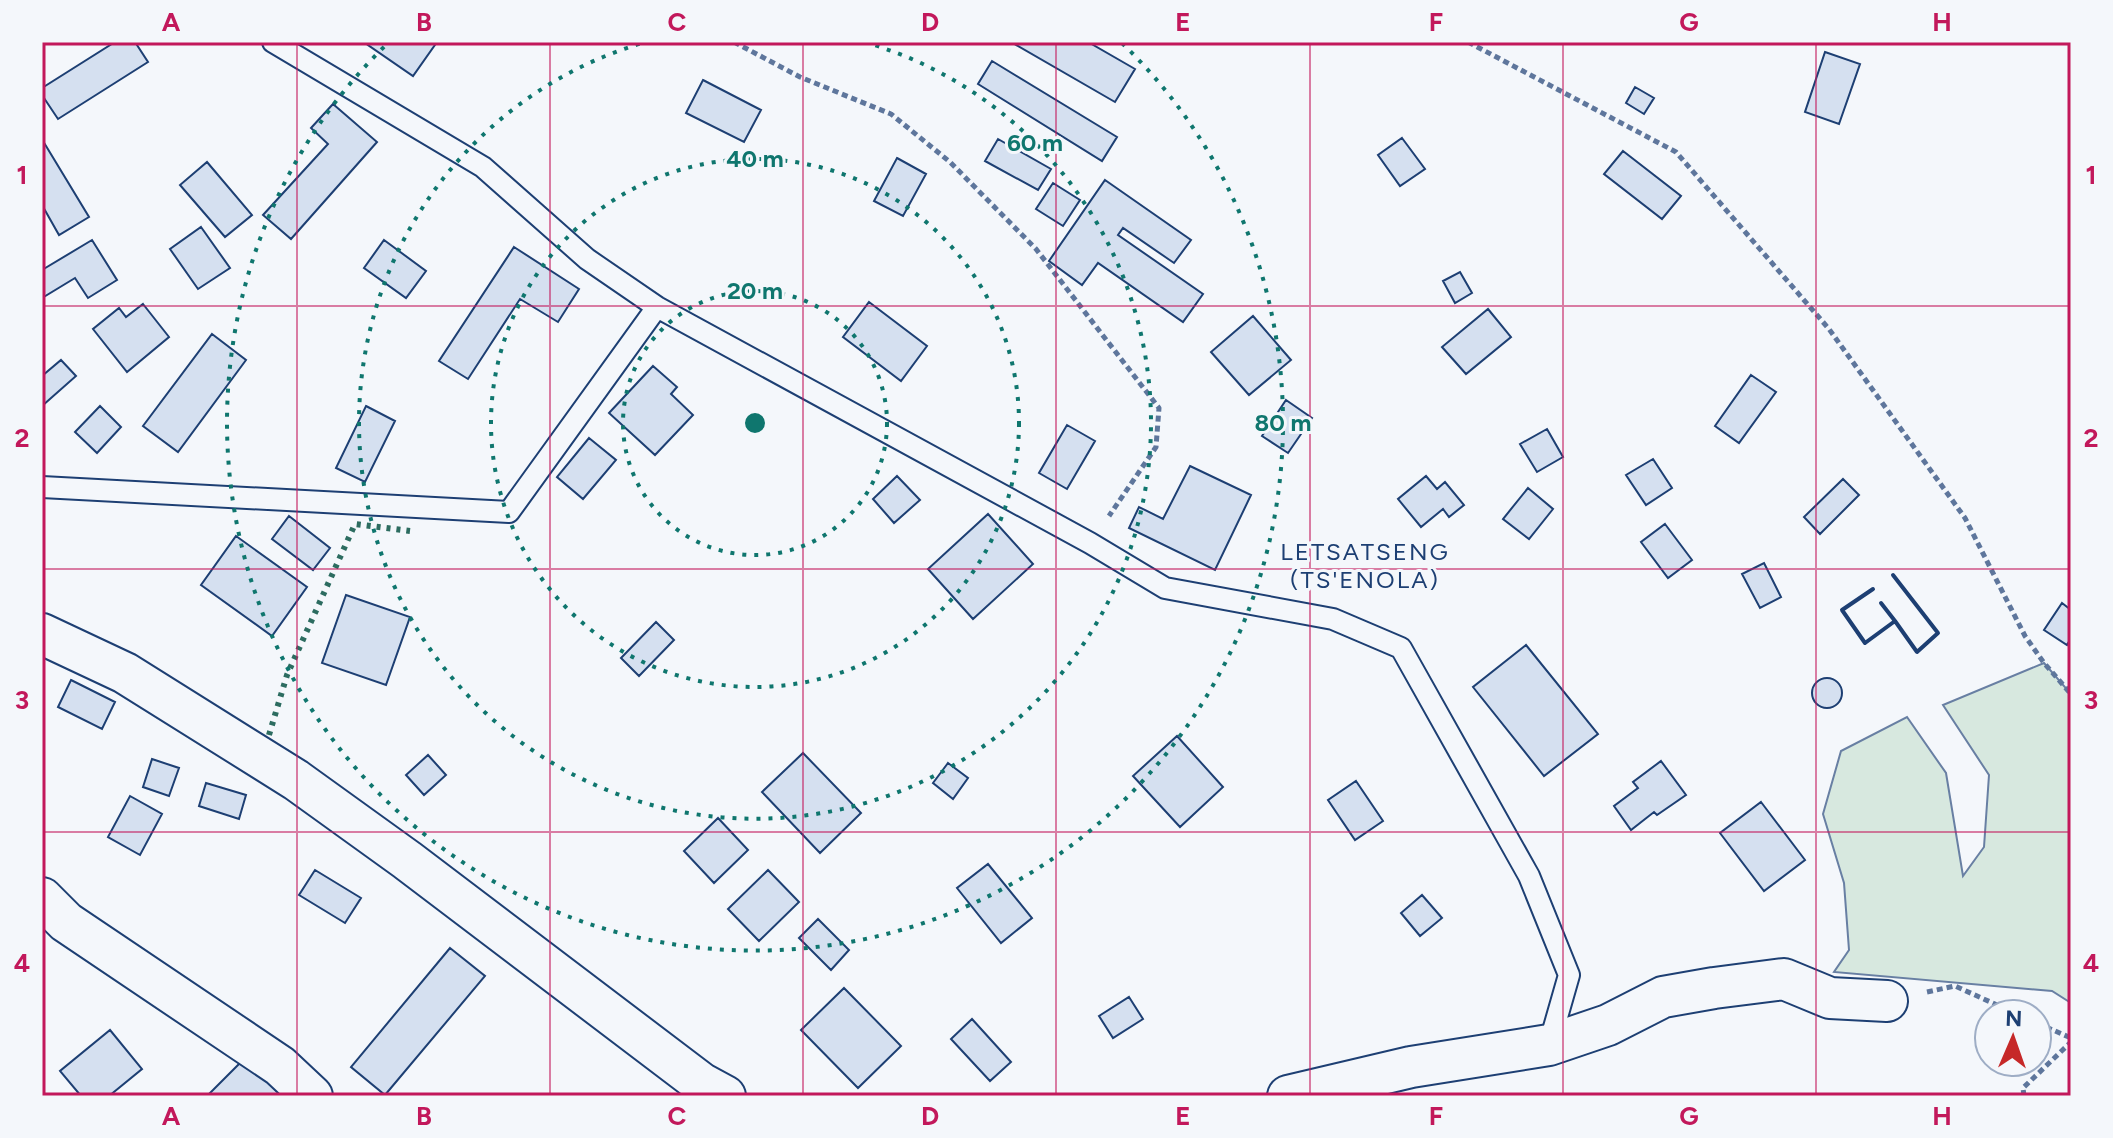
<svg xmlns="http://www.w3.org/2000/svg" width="2113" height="1138" font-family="Figtree,sans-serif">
  <rect width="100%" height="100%" fill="#f4f7fb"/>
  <path fill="#d7e8df" stroke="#687fa3" stroke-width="2" d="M2044,663l27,31v309l-19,-12 -218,-19 15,-22 -5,-67 -21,-69 18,-63 66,-34 39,56 17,103 21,-29 5,-72 -46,-70z"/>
  <path fill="#d5e0f0" stroke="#1d3f73" stroke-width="2" d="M115,42h20l13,20 -90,57 -16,-24v-7z
    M371,42h66l-24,34 -45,-31z
    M1011,42h77l47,27 -20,33z
    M1825,52l35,12 -21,60 -34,-12z
    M992,61l125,76 -15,24 -124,-77z
    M703,80l58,30 -17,32 -58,-29z
    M1635,87l19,11 -10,16 -18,-11z
    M333,104l44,38 -86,97 -28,-24 65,-71 -17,-16z
    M1402,138l23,31 -25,17 -22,-31z
    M998,139l53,30 -13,21 -53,-29z
    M43,141l46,76 -30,18 -17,-30z
    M1623,151l58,45 -19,23 -58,-45z
    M897,158l29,16 -23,42 -29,-15z
    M207,162l45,53 -27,22 -45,-52z
    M1105,180l86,60 -17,23 -51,-35 -5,7 85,59 -20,28 -85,-59 -16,22 -33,-24z
    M1053,183l27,17 -17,26 -27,-17z
    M201,227l29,41 -32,21 -28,-40z
    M92,240l25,40 -29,18 -13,-20 -33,20v-28z
    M384,240l42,31 -20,27 -42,-30z
    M514,247l65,42 -21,33 -38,-23 -52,80 -29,-18z
    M1460,272l12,21 -17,10 -12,-22z
    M869,302l58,44 -26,35 -58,-44z
    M143,304l26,33 -42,35 -34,-43 26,-21 7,9z
    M1488,309l23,28 -45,37 -24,-27z
    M1253,316l38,44 -42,35 -38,-43z
    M212,334l34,26 -68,92 -35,-26z
    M61,360l15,16 -34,30v-30z
    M653,366l24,21 -6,7 22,21 -38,40 -46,-42z
    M1751,375l25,17 -37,51 -24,-17z
    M1286,400l26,18 -24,35 -26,-17z
    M100,406l21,21 -24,26 -22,-21z
    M366,406l29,15 -30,61 -29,-14z
    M1067,425l28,16 -28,48 -28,-16z
    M1547,429l16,28 -26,15 -17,-28z
    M589,438l27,22 -33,39 -26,-22z
    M1653,459l19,29 -26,17 -20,-30z
    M1190,466l61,29 -36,75 -86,-42 10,-21 24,12z
    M897,476l23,24 -26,23 -21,-24z
    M1426,476l11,13 8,-7 19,23 -15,12 -6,-8 -22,18 -23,-28z
    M1843,479l16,16 -39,39 -16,-17z
    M1528,488l25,21 -24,30 -26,-20z
    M988,514l45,50 -60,55 -45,-50z
    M289,516l41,32 -17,22 -41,-31z
    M1665,524l27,36 -24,18 -27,-36z
    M236,536l71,51 -35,49 -71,-51z
    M1764,563l17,34 -21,11 -18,-34z
    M346,595l64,22 -24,68 -64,-22z
    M2062,603l9,7v28l-4,7 -23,-15z
    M656,622l18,18 -35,36 -18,-18z
    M1526,645l72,89 -54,42 -71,-89z
    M1812 693a15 15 0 1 1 30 0a15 15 0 1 1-30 0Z
    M71,680l44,22 -13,27 -44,-22z
    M1177,736l46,51 -43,40 -47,-51z
    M803,753l58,60 -41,40 -58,-61z
    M428,755l18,20 -22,20 -18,-20z
    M152,759l27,9 -10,28 -26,-9z
    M1661,761l25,34 -29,20 -3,-3 -23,18 -17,-24 24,-18 -5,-6z
    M948,763l20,15 -15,21 -20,-16z
    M1356,781l27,40 -28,19 -27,-40z
    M206,783l40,12 -7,24 -40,-13z
    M130,796l32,18 -22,41 -32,-18z
    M1761,802l44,58 -41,31 -44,-58z
    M718,818l30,32 -34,33 -30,-32z
    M988,864l44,54 -31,25 -44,-55z
    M315,870l46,28 -16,25 -46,-28z
    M768,870l31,32 -40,39 -31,-32z
    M1422,895l20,23 -22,18 -19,-23z
    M818,919l31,31 -18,20 -32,-32z
    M450,948l35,28 -100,119 -34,-28z
    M844,988l57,58 -43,42 -57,-58z
    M1129,997l14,22 -30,19 -14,-22z
    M972,1019l39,43 -21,19 -39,-42z
    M110,1030l32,39 -33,27h-28l-21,-25z
    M244,1059l38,37h-75z"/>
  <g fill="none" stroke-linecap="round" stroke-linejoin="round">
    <defs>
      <path id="lane" d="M273,42l210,125 104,92 70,48 433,236 75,45 168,31 68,29 128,228 40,99 -20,70
        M42,487l467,25 148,-205"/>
      <path id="street" d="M42,634l83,39 171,107 111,80 294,223 24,13
        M42,898l24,24 214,144 32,30
        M1288,1096l123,-29 138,-22 59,-20 55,-28 51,-9 70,-9 46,19 57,3"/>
    </defs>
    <use href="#lane" stroke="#1d3f73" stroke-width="24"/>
    <use href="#street" stroke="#1d3f73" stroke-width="44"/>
    <path stroke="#5e769c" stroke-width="5" stroke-dasharray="6 4" stroke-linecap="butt" d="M734,42l66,35 91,37 59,48 86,87 123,159 -3,39 -47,69
      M1468,42l208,110 153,177 136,189 60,118 19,27 27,31
      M1927,992l28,-6 62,28
      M2037,1023l34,15
      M2024,1096l-1,-8 48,-46"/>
    <use href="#lane" stroke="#f4f7fb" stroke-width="20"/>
    <use href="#street" stroke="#f4f7fb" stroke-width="40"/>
    <path stroke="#2c6c60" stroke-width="6" stroke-dasharray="4 6" stroke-linecap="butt" d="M269,735l18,-60 68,-151 55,7"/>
    <path stroke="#1d3f73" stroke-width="4" d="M1893,575l45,58 -21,19 -22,-31
      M1873,589l-31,21 23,33 30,-22 -14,-18"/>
  </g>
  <path fill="none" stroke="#c2185b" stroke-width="2" stroke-opacity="0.55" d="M297,42v1054M550,42v1054M803,42v1054M1056,42v1054M1310,42v1054M1563,42v1054M1816,42v1054M42,306h2029M42,569h2029M42,832h2029"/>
  <g fill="none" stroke="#0f766e" stroke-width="4" stroke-dasharray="4 8">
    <circle cx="755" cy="423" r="132"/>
    <circle cx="755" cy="423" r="264"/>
    <path d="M864 42A396 396 0 1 1 646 42"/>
    <path d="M1122 43A528 528 0 1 1 388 43"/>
  </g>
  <g text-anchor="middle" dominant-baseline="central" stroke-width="6" stroke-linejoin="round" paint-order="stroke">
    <g font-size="24" letter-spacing="2" fill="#1d3f73" stroke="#f4f7fb">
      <text x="1365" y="551">LETSATSENG<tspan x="1365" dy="28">(TS'ENOLA)</tspan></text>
    </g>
  </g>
  <circle cx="755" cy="423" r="12" fill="#0f766e" stroke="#f4f7fb" stroke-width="4"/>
  <g font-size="24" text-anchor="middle" font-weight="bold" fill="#0f766e" stroke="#f4f7fb" stroke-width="6" stroke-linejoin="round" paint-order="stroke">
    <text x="1035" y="151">60 m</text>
    <text x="755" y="167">40 m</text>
    <text x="755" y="299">20 m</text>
    <text x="1283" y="431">80 m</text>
  </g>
  <rect width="2113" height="1138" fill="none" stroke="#f4f7fb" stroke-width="88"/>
  <g transform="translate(2013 1038) rotate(2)"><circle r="38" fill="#f4f7fb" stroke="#9eadc5" stroke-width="2"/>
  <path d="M0-6L14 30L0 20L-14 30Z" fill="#c62828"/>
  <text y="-12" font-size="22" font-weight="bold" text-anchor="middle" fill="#1d3f73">N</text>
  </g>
  <rect x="44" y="44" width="2025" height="1050" fill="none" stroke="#c2185b" stroke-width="3"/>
  <g font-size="26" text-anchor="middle" font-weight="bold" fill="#c2185b">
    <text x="171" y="31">A</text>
    <text x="424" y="31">B</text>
    <text x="677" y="31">C</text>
    <text x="930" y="31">D</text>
    <text x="1183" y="31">E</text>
    <text x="1436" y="31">F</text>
    <text x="1689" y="31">G</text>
    <text x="1942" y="31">H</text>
    <text x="22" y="184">1</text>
    <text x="2091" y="184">1</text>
    <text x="22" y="447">2</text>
    <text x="2091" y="447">2</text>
    <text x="22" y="709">3</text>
    <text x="2091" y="709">3</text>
    <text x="22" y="972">4</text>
    <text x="2091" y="972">4</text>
    <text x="171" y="1125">A</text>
    <text x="424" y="1125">B</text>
    <text x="677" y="1125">C</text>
    <text x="930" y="1125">D</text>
    <text x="1183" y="1125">E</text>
    <text x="1436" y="1125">F</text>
    <text x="1689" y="1125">G</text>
    <text x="1942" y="1125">H</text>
  </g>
</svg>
